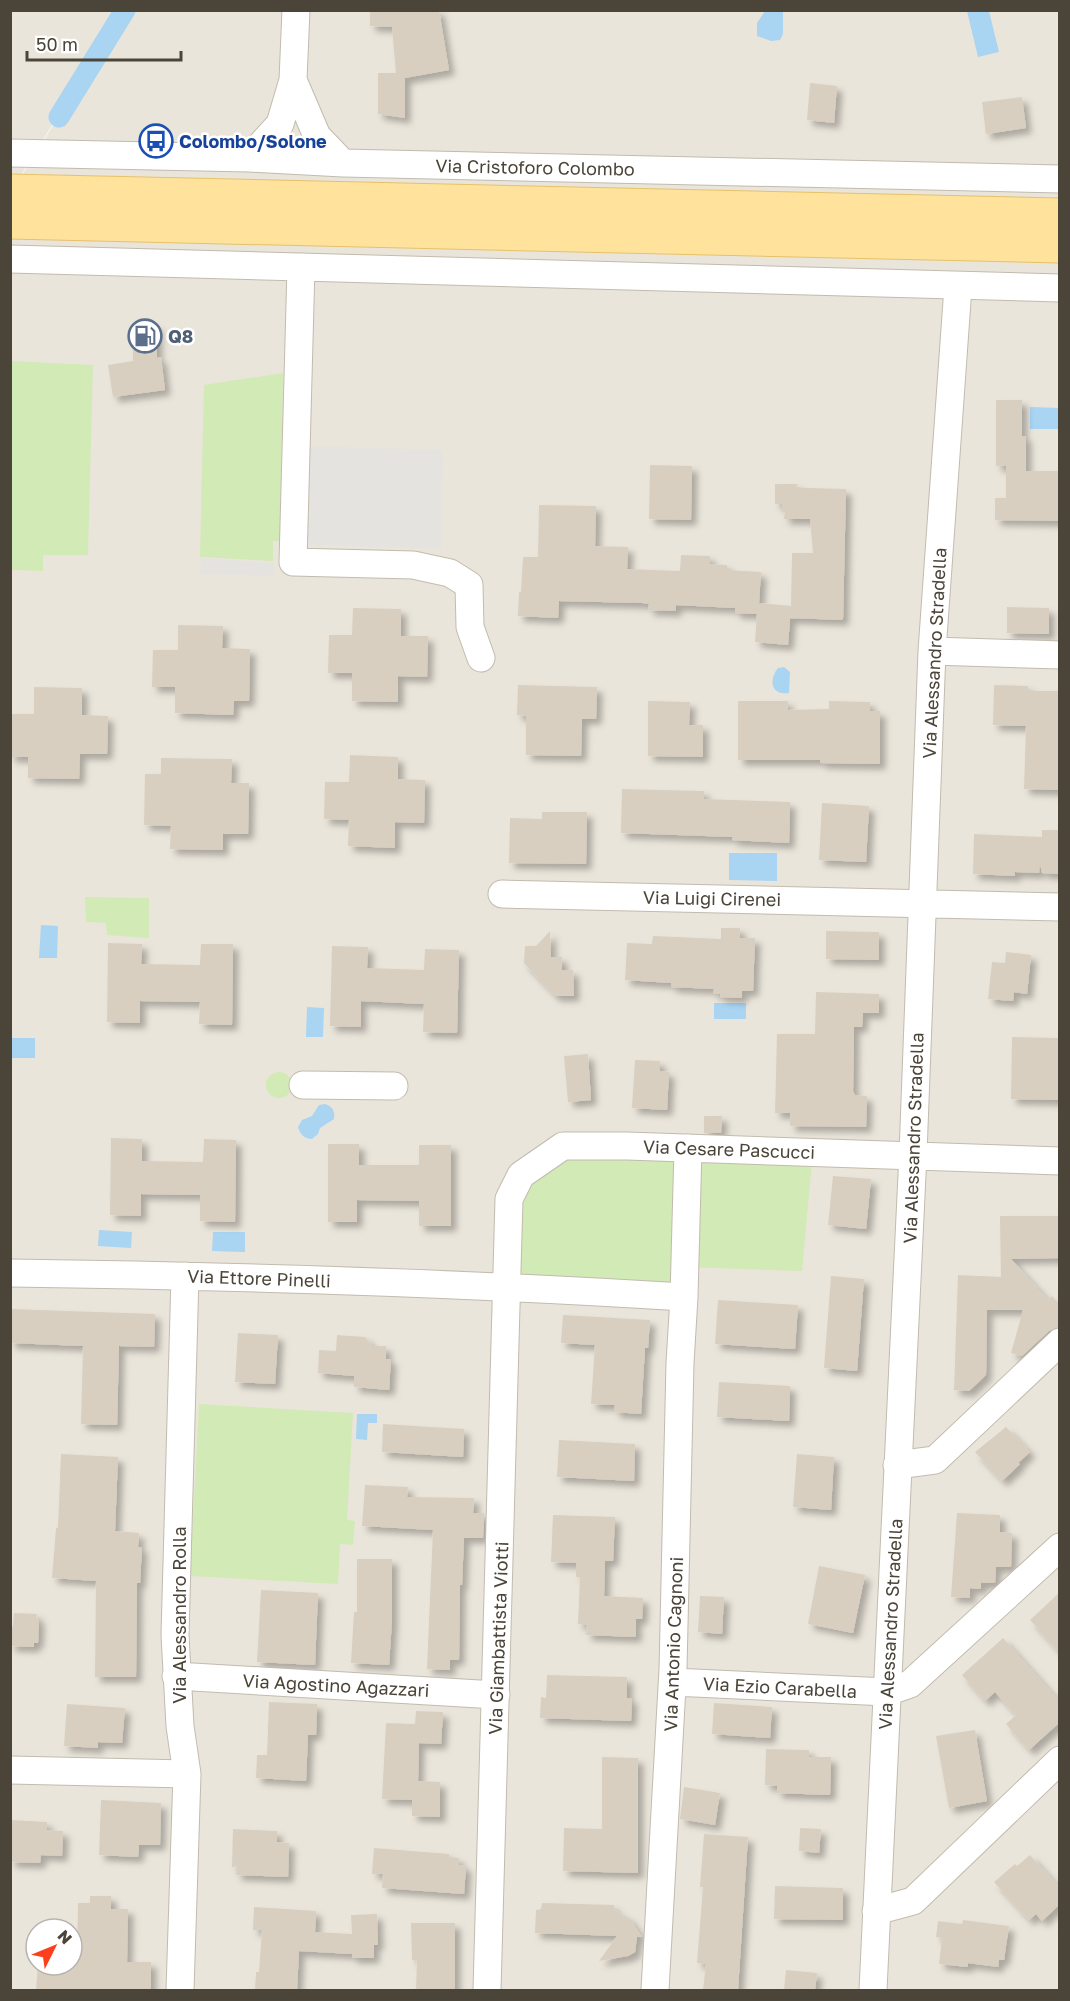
<svg xmlns="http://www.w3.org/2000/svg" width="1070" height="2001" font-family="'Golos Text',sans-serif">
  <defs>
    <filter id="shadow"><feDropShadow dx="5.5" dy="5.5" stdDeviation="3" flood-color="#0004"/></filter>
  </defs>
  <rect width="100%" height="100%" fill="#f6f3ec"/>
  <path fill="#eae5da" fill-rule="evenodd" d="M11,11h112l-112,180z
    M125,11h934v272l-1048,-25v-65z
    M11,261l1048,27v1702h-1048zM36,1929h36v36h-36z"/>
  <path fill="#d2eab5" d="M11,361l82,4 -5,190h-45v16l-32,-1z
    M283,373l-3,168h-7v20l-73,-4 4,-172z
    M85,897l64,1v40l-42,-3 -1,-12 -20,-1z
    M266 1085a13 13 0 1 1 26 0a13 13 0 1 1-26 0Z
    M563,1146l250,5 -11,120 -117,-4 -1,30 -177,-11 2,-87z
    M199,1404l154,9 -6,107 8,1 -2,24 -13,-1 -2,40 -148,-8z"/>
  <path fill="#e5e3e0" d="M306,446l137,4 -2,99 -133,-4 -3,-3z
    M201,558l72,5v13l-73,-2z"/>
  <path fill="#a9d4f2" d="M765,11h18v23l-3,6 -9,1 -14,-5v-13z
    M967,11h22l10,41 -21,5z
    M1030,407l29,1v21h-29z
    M784,667l6,5 -1,21c-19,3 -20,-14 -11,-25z
    M729,853h48v28l-48,-1z
    M41,925l17,1 -1,32h-18z
    M714,1003h32v16h-32z
    M307,1007l17,1 -1,29h-17z
    M11,1038h24v20h-24z
    M325,1104c8,3 10,7 9,15l-14,9 -2,6 -6,5c-8,0 -12,-5 -14,-12l4,-7 10,-4 7,-11z
    M99,1230l33,2 -1,16 -33,-2z
    M213,1232h32v20l-33,-1z
    M357,1414h20v9h-9l-1,17 -11,-1z"/>
  <g fill="none" stroke-linecap="round" stroke-linejoin="round">
    <path stroke="#a9d4f2" stroke-width="21" d="M59,117l66,-107"/>
  </g>
  <path fill="#d8cfc1" filter="url(#shadow)" d="M370,10h69l10,60 -44,8v40l-27,-4v-41h18l-4,-46 -22,-1z
    M810,83l27,3 -3,37 -27,-3z
    M1022,97l4,31 -40,6 -4,-32z
    M133,325h24v33l4,-1 4,33 -52,7 -5,-32 25,-4z
    M996,400h26v36h4v35h33v50l-64,-1v-22h11v-32h-10z
    M650,465l42,1 -1,54 -42,-1z
    M775,484h23l-2,3 12,1 38,1 -3,131 -53,-2 1,-11 -3,38 -33,-3 2,-28 -22,-1v-5l-59,-3v6l-28,-1 1,-6 -7,-1 -83,-2 -1,17 -40,-2 1,-24h2l2,-35h15l1,-52 57,1 -1,40 33,1 -1,22 53,2 1,-16 29,1v8l17,1v5l34,2 -2,31 32,3 1,-53h21l-3,-34h-26l1,-7h-3v-8h-7z
    M1007,607l42,1v26l-42,-1z
    M353,608l48,1v27h27l-1,41 -29,-1v26l-46,-1v-28h-24l1,-38h23z
    M178,625l45,1 -1,22 28,1 -1,52h-15l-1,14 -58,-2v-26h-23l1,-37h25z
    M518,685l79,2 -1,32h-14l-1,37 -55,-1v-39l-9,-1z
    M994,685l34,1v5h31v99l-35,-1 2,-63 -33,-1z
    M34,687l48,1v27l26,1 -1,38h-27l-1,25 -51,-1v-21h-18v-43h24z
    M648,701l42,1 -1,23h14v32l-55,-1z
    M738,701h50v9l41,-1v-8l41,1v9h10v53l-60,-1v-3h-82z
    M350,755l48,2v22l27,1 -1,43 -29,-1v26l-47,-2 1,-26 -25,-1 1,-37h24z
    M161,758l71,1 -1,24h18l-1,51h-25v16l-53,-1 1,-23 -27,-1 1,-51h16z
    M622,789l82,2v8l86,3 -1,41 -57,-3 1,-3 -112,-4z
    M822,803l47,3 -3,56 -47,-2z
    M542,812h45l-1,52 -77,-1 1,-45 32,1z
    M1042,830h17v44l-17,-1 -2,-9 -1,9 -24,-1v4l-42,-2 1,-40 68,3z
    M721,928h19v10h15l-2,53h-11v7l-22,-1v-3h-7l1,-5 -43,-2v-4l-46,-3 2,-37 25,1 1,-8 68,3z
    M550,931l1,26h11v13h11l1,26h-19l-31,-33 1,-17h11z
    M826,931l53,1v28l-53,-1z
    M108,943l34,1 -1,20 59,1 1,-21h32l-1,81 -33,-1 1,-22 -60,-1v22l-33,-1z
    M332,946l36,1 -1,21 57,2 1,-21 34,1 -2,83 -34,-1 1,-28 -63,-3v26l-31,-1z
    M1006,952l25,3 -4,39 -13,-2 -1,9 -25,-2 4,-37 13,1z
    M816,992l63,2v19h-16l-1,14h-8l-1,64 2,4 12,1 -1,31 -76,-1v-13h-15l2,-79h38z
    M1012,1037l47,1v62l-48,-1z
    M588,1054l3,46 -23,2 -4,-46z
    M635,1060l25,1v10l9,1 -2,38 -35,-2z
    M704,1116h18l-1,17h-17z
    M111,1138l31,1v22l61,1 1,-23 32,1 -1,82 -35,-1v-26l-59,-1v22l-31,-1z
    M328,1144h31v21h60v-20h32v81h-32v-25l-62,-1v22h-29z
    M833,1176l38,3 -5,50 -38,-4z
    M1000,1216h59v42l-48,1 37,41 4,-4 7,8v23l-10,4 -27,25 -11,-3 12,-43h-36l-1,65 -17,16 -15,-1 4,-115 43,2z
    M831,1276l33,3 -7,92 -33,-3z
    M718,1300l80,5 -3,44 -80,-5z
    M10,1309l145,5 -1,33 -35,-1 -2,79 -36,-1 2,-78 -73,-3z
    M563,1315l87,5 -2,28h-3l-4,66 -27,-2 1,-7 -24,-1 4,-59 -34,-2z
    M238,1333l40,2 -3,49 -40,-2z
    M337,1335l28,2 8,9h13v13h5l-2,31 -35,-3v-11l-36,-3 1,-23 17,1z
    M719,1382l71,4 -1,35 -72,-4z
    M383,1424l81,5 -1,28 -81,-5z
    M1006,1427l24,25 -12,11 2,1 -18,17 -27,-29z
    M559,1440l76,4 -1,37 -77,-4z
    M61,1454l57,3 -3,74 24,2 -1,14h4l-2,36h-3l-1,94h-41l1,-96 -44,-3 4,-50h2z
    M797,1454l37,3 -3,53 -38,-3z
    M365,1485l43,2 -1,10 67,1 -1,15h11l-1,25h-19l-2,47h-2l-1,75h-9v10l-23,-1 6,-139 -71,-4z
    M957,1513l43,2v17l12,1 -1,34h-15l-1,16h-14v6l-11,-1v10l-19,-1z
    M553,1515l62,2 -2,44h-8l-1,35 39,2 -1,21h-6v18l-50,-2 1,-10 -9,-1 2,-47h-4v-14l-25,-1z
    M357,1559h35v62l-3,44 -38,-2 3,-51h3z
    M819,1566l46,9 -12,58 -45,-9z
    M261,1590l57,3 -3,72 -58,-3z
    M1059,1593v59l-29,-32z
    M700,1596l24,1 -2,37 -24,-2z
    M14,1613l23,1 -1,5h3l-1,24h-4v4l-24,-1v-20l3,1z
    M1003,1638l56,63v22l-30,27 -23,-26 10,-9 -21,-23 -10,9 -23,-26z
    M547,1675l80,2v21h5l-1,23 -91,-3 1,-21 5,1z
    M269,1702l48,2 -1,31h-8l-2,46 -50,-3 1,-23h10z
    M714,1703l58,4 -2,31 -58,-4z
    M67,1704l58,4 -3,35 -24,-1v6l-34,-2z
    M416,1711l27,1 -2,32 -22,-1 -1,38 22,1v35l-28,-1v-16l-30,-1 4,-76 29,1z
    M975,1730l12,71 -38,7 -13,-72z
    M766,1749l43,1v7h22l-1,38 -53,-2v-7l-12,-1z
    M602,1757l36,1v115l-75,-2 1,-43 38,1z
    M684,1787l36,6 -5,32 -35,-6z
    M101,1800l60,3 -1,42h-21l-1,12 -39,-2z
    M10,1820l37,2v8l16,1 -1,25 -21,-1 -1,8 -30,-1z
    M800,1828l21,1 -2,24 -20,-2z
    M233,1829l44,2v11l12,1 -1,34 -52,-2 1,-9 -5,1z
    M704,1834l44,3 -10,153h-35l3,-26 -9,-1 6,-76h-3z
    M374,1848l75,6v3l10,1v7l7,1 -2,28 -82,-6 1,-14h-11z
    M1030,1855l29,32v18l-17,16 -6,-7 -7,6 -35,-38 21,-18 2,2z
    M775,1886l68,2v32l-69,-1z
    M90,1896h21v13h17l-1,53h24v28h-115l2,-25h39l1,-62h12z
    M542,1903l72,2v5l15,8 13,19h-5l-2,15 -7,4 -29,5 18,-25 -82,-3 1,-23 5,-1z
    M254,1907l62,4 -1,21 37,2 -1,-19 26,-1 1,31h-4v13h-22v-4l-53,-3 -2,39h-42l1,-18h3l3,-42h-9z
    M963,1920l46,6 -5,34h-5l-1,7 -30,-4v4l-29,-3 3,-26 -6,-1 2,-16 24,3z
    M411,1923h44v67h-39l1,-30h-5z
    M786,1970l31,3 -2,17h-31z"/>
  <g fill="none" stroke-linecap="round" stroke-linejoin="round">
    <defs>
      <path id="minor" d="M293,80l24,56 26,27
        M10,153l239,5 94,5 717,16
        M249,158l31,-34 13,-44 3,-70
        M10,259l1050,29
        M301,267l-8,295 120,3 37,8 19,12 1,42 11,31
        M932,651l128,4
        M502,894l558,13
        M303,1085l91,1
        M10,1273c225,3 450,10 674,24
        M897,1465l38,-5 125,-118
        M176,1676l320,19
        M673,1682l214,10 23,-8 150,-137
        M10,1770l177,4
        M876,1911l37,-10 147,-141
        M180,1990l7,-216 -7,-48 -5,-91 10,-359
        M487,1990l22,-791 12,-24 42,-29h64l433,15
        M655,1990l18,-321 7,-306 4,-66 4,-149
        M873,1990l40,-836 19,-503 26,-364"/>
      <path id="major" d="M10,191l1050,24
        M10,222l1050,24"/>
    </defs>
    <use href="#minor" stroke="#c2bbae" stroke-width="29"/>
    <use href="#major" stroke="#e6c16a" stroke-width="35"/>
    <use href="#minor" stroke="#fff" stroke-width="27"/>
    <use href="#major" stroke="#ffe39c" stroke-width="33"/>
  </g>
  <defs>
    <symbol id="bus-ring" viewBox="-11 -11 22 22"><circle r="9.5" fill="#fff" stroke="#1a4fb4" stroke-width="1.5"/><path d="M-5-6H5V4H4V6H2V4H-2V6H-4V4H-5ZM-3.5-4V0h7V-4ZM-3.5 1.2v1.5H-2V1.2ZM2 1.2v1.5H3.5V1.2Z" fill="#1a4fb4"/></symbol>
    <symbol id="fuel-ring" viewBox="-11 -11 22 22"><circle r="9.5" fill="#fff" stroke="#5c6f8a" stroke-width="1.5"/><path d="M-5.5-6h7V0h2V4h1.3V-2.5L3-4.5l.8-.8L6-3V5H2.5V1h-1V6h-7ZM-4.2-4.7v3.2H.2V-4.7Z" fill="#5c6f8a"/></symbol>
  </defs>
  <g fill-rule="evenodd">
    <use href="#bus-ring" x="137" y="122" width="38" height="38"/>
    <use href="#fuel-ring" x="126" y="317" width="38" height="38"/>
  </g>
  <g text-anchor="middle" dominant-baseline="central" stroke-width="5" stroke-linejoin="round" paint-order="stroke">
    <g font-size="18" font-weight="bold" fill="#164399" stroke="#fff" text-anchor="start">
      <text x="179" y="141">Colombo/Solone</text>
    </g>
    <g font-size="18" fill="#4b4439" stroke="#fff">
      <text transform="translate(535 167) rotate(1)">Via Cristoforo Colombo</text>
      <text transform="translate(934 653) rotate(-87)">Via Alessandro Stradella</text>
      <text transform="translate(712 898) rotate(1)">Via Luigi Cirenei</text>
      <text transform="translate(913 1138) rotate(-88)">Via Alessandro Stradella</text>
      <text transform="translate(729 1149) rotate(2)">Via Cesare Pascucci</text>
      <text transform="translate(259 1278) rotate(2)">Via Ettore Pinelli</text>
      <text transform="translate(179 1615) rotate(-90)">Via Alessandro Rolla</text>
      <text transform="translate(890 1624) rotate(-87)">Via Alessandro Stradella</text>
      <text transform="translate(498 1638) rotate(-88)">Via Giambattista Viotti</text>
      <text transform="translate(673 1644) rotate(-88)">Via Antonio Cagnoni</text>
      <text transform="translate(336 1685) rotate(3)">Via Agostino Agazzari</text>
      <text transform="translate(780 1687) rotate(3)">Via Ezio Carabella</text>
    </g>
    <g font-size="18" font-weight="bold" fill="#4e5e75" stroke="#fff" text-anchor="start">
      <text x="168" y="336">Q8</text>
    </g>
  </g>
  <rect width="1070" height="2001" fill="none" stroke="#4b4439" stroke-width="24"/>
  <g transform="translate(54 1947) rotate(47)"><circle r="28" fill="#ffffff" stroke="#b7b4b0" stroke-width="1.5"/>
  <path d="M0-4.5L10 22L0 15L-10 22Z" fill="#fc3f1d"/>
  <text y="-9" font-size="16" font-weight="bold" text-anchor="middle" fill="#4b4439">N</text>
  </g>
  <path d="M27 51v9h154v-9" fill="none" stroke="#4b4439" stroke-width="3"/>
  <text x="36" y="51" font-size="18" fill="#4b4439" stroke="#ffffff" stroke-width="4.5" paint-order="stroke">50 m</text>
</svg>
